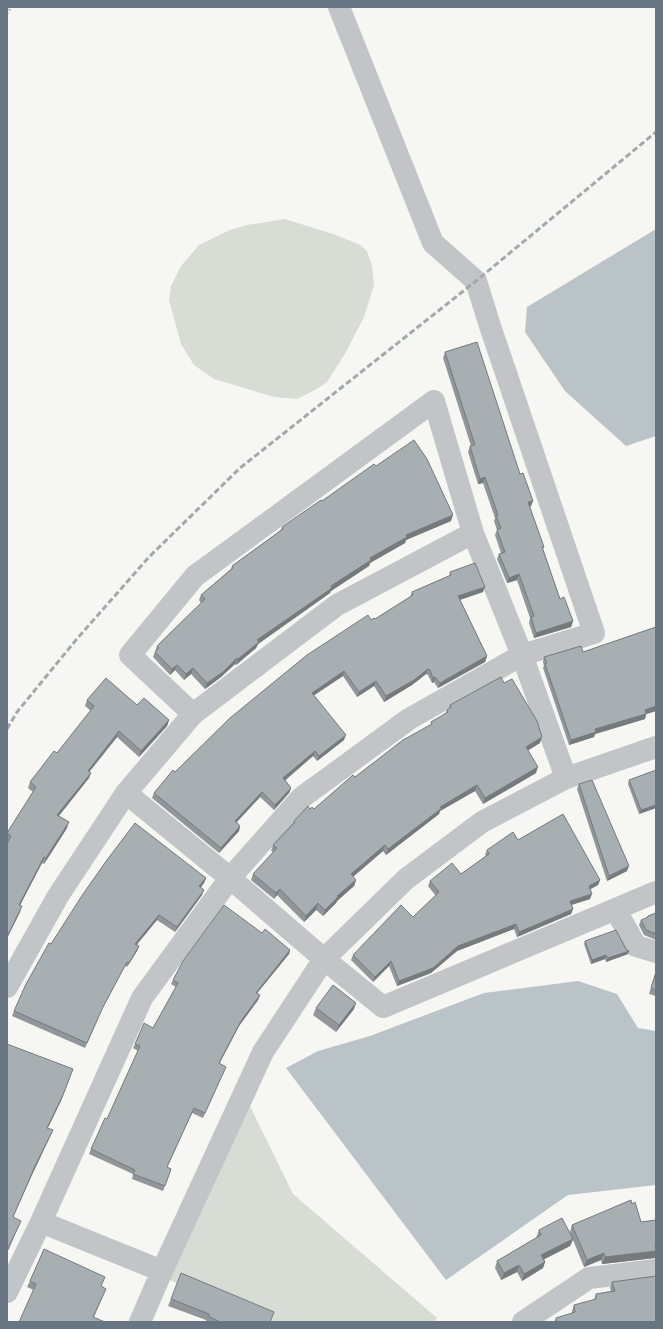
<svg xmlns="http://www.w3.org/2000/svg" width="663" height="1329" font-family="Arial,sans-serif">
  <rect width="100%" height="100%" fill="#f6f6f3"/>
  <path fill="#d7ddd4" d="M285,219l51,16 24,10 7,6 2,6 3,8 2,20 -10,32 -18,35 -19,30 -10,7 -20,10 -23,-2 -60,-18 -20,-14 -13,-21 -12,-44 2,-14 10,-20 18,-21 31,-15 17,-5z
    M241,1088l52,106 144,124 -3,4h-161l-116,-47z"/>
  <path fill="#bac4c8" d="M656,229v207l-30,10 -61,-55 -40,-59 2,-25z
    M578,981l39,13 21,34 18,3v154l-88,10 -122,85 -160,-212 32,-17 52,-15 114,-43z"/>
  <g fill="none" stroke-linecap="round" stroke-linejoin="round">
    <path stroke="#bbbdbf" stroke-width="2.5" stroke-dasharray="2 2" stroke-linecap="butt" d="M7,14l4,-7"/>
    <path stroke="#c1c5c8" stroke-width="22" d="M193,714l-63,-59 65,-79 239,-175 39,132 49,122 44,123
      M126,793l104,85 94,81 59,48 273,-115
      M615,909l21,37 20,6
      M7,987l51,-91 68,-103 67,-79 144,-109 136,-72
      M41,1222l121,49
      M7,1292l34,-70 101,-224 88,-120 71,-80 108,-79 113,-64 72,-22 -104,-307 -14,-45 -43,-38 -94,-236
      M140,1322l22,-51 101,-219 61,-93 82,-80 76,-57 84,-44 90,-31
      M523,1322l66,-44 67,-8"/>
    <path stroke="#a3a8ad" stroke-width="3" stroke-dasharray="6 3" stroke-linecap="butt" d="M7,729l10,-17 59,-72 73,-83 91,-89 236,-187 180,-149"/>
  </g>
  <path fill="#90969a" d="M445,352l75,122 13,27 -2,5 -1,1 14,40 -1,2 17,50 13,22 -2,6 -37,11 -5,-15 1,-5 -13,-38 -10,3 -10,-24 2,-5 2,-1 -6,-18 2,-5 -3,-9 1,-3 -12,-35 -5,1 -10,-32 2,-6h1l-28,-88z
    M376,466l75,55 -45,19 -1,3 -35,20 -1,3 -38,25 -1,2 -72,51 -2,4 -20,17 -1,-1 -14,13 -16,12 -14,-15 -7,6 -9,-10 -5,5 -17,-18 4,-11 44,-43 -2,-3 2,-5 30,-26 1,-3 49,-36 1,-3z
    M450,572l33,20 -23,8 27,56 -2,6 -47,26 -4,-6 -2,1 -4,-8 -2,-1 -14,11 -28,17 -10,-16 -17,11 -14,-21 -29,19 30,45 -27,21 -4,-5 -28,24 6,8 -2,5 -15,17 -14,-13 -23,25 3,4 -1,5 -20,22 -67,-55 2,-5 21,-21 196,-152 4,-1 35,-22 2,-5 37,-16z
    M656,627v84l-10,3 -1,5 -50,15 -1,3 -25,8 -26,-77 1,-2 -1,-4 1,-5 39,-5z
    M87,700l50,5 32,15 -2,6 -28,31 -22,-20 -28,35v6l-31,38 9,12 -23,36 -2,-1 -22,42v7l-13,26v-94l2,-3 -2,-1v-7l26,-41 -5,-4 2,-6 27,-29 34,-42 -6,-5z
    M450,705l90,38 -12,7 8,23 -53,31 -8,-13 -35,20 -1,3 -53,41 -3,-4 -30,26 3,3 -2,6 -17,15 -1,2 -13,13 -7,-6 -12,12 -27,-27 -3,4 -23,-19 2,-6 20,-22 -2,-1 2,-6 20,-22 1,-2 16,-12h4l41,-32 76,-53v-2l14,-8 2,-4 2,-1z
    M656,770v38l-17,6 -11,-30 1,-4z
    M579,784l48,87 -20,10 -30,-92z
    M518,840l82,40 -2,5 -8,4v10l-19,6 2,4 -2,5 -54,23 -3,-8 -57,22 -26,22 -34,13 -8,-20 -16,16 -22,-22 2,-5 60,-38 23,-21 -8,-10 2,-5 31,-7 25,-18 -1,-1 2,-5z
    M107,860l99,18 -2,5 -3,4 1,8 -27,37 -18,-12 -20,24 2,2 -2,5 -10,16 -2,-1 -24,45 -16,37 -73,-32 2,-5 37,-67z
    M656,913v27l-12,-5 -5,-10 2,-5 6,-2 1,-2z
    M262,933l28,17 -1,4 -32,39 3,2 -2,5 -19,26 -20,38 5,7 -21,47 -11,-5 -25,54 4,2 -8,22 -31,-12 1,-5 -44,-20 2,-5 16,-30 31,-68 -5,-3 2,-4 18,-16 23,-41 -5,-3 2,-4z
    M585,941l43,13 -22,8 -1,-3 -14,5 -7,-20z
    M656,971v25l-7,-2z
    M316,1008l38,1 -18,23 -23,-17z
    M632,1204l9,18 15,-2v34l-1,4 -53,6 -1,-4 -17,7 -11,-27 -3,6 -26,13 1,3 -2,6 -21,13 -5,-9 -16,8 -6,-12 2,-7 39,-23 3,-8 31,2 2,-7z
    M30,1281l71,5 5,3 -12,28 -67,-30z
    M612,1282l44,40h-102l2,-4 16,-5v-2l2,-6 20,-5 2,-6 15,-3 -1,-3z
    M171,1299l99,23h-64v-2l-38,-14z"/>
  <path fill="#757a7d" d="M485,477l-2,6 -5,1 2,-5z
    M533,501l-2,5 -5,2 2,-6z
    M453,515l-2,6 -45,19 -1,3 -35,20 -1,3 -38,25 -1,2 -72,51 -2,4 -20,17 2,-6 19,-19 113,-82 36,-23z
    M519,574l-2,6 -10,3 2,-5z
    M485,587l-2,5 -27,9 2,-5z
    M573,621l-2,6 -37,11 2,-5z
    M487,656l-2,6 -47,26 2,-5z
    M237,658l-2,6 -14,13 -16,12 2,-6z
    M177,665l-2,5 -5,5 2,-6z
    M193,668l-2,6 -7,6 2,-6z
    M428,669l-2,5 -14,11 -28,17 2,-6z
    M344,671l-1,5 -33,22 2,-5z
    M435,677l-1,5 -2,1 1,-5z
    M376,681l-2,5 -17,11 2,-5z
    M656,706v5l-13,4 2,-5z
    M646,714l-1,5 -50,15 -1,3 -25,8 2,-5 24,-11z
    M169,720l-2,6 -28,31 2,-6z
    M119,731l-2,6 -31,39 2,-5z
    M346,735l-2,5 -27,21 2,-5z
    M542,737l-2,6 -16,10 2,-6z
    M315,751l-2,5 -32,28 2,-6z
    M538,767l-2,6 -53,31 2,-6z
    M91,773l-2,5 -34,43 2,-6z
    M477,785l-2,6 -35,20 -1,3 -53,41 2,-6 52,-42z
    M291,788l-2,5 -15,17 1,-5z
    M262,792l-2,5 -27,29 2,-5z
    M656,805v3l-17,6 2,-4z
    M69,822l-2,6 -23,36 2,-6z
    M240,826l-1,5 -20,22 2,-5z
    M385,845l-2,6 -34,29 2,-6z
    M44,857l-2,6 -25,48 2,-6z
    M629,866l-2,5 -20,10 2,-5z
    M206,878l-2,5 -6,8 1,-5z
    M356,880l-2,6 -17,15 -1,2 -13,13 2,-6 12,-14z
    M600,880l-2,5 -11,6 2,-5z
    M280,889l-3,6 -3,4 2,-6z
    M204,890l-2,5 -27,37 2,-5z
    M592,894l-2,5 -22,7 2,-5z
    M318,903l-2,7 -12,12 2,-6z
    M22,906l-2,6 -13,26v-1z
    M573,909l-2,5 -54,23 2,-5z
    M159,915l-2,5 -23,28 1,-4z
    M516,924l-2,5 -57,22 -26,22 -34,13 2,-5 59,-35z
    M139,946l-2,5 -10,16 2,-4z
    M290,950l-1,4 -35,43 2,-4z
    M629,951l-1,3 -22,8 2,-4z
    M606,955l-1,4 -14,5 1,-4z
    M391,961l-2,5 -16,16 2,-5z
    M260,995l-2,5 -19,26 -22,42 2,-5 22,-42z
    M356,1003l-2,6 -18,23 3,-7z
    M73,1069l-12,32 -16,33 2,-6z
    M53,1130l-3,7 -17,36 -23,51 25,-58z
    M21,1221l-3,7 -11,25v-3z
    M573,1239l-3,7 -31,16 2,-7z
    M656,1251v3l-1,4 -53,6 3,-7z
    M604,1253l-3,7 -17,7 3,-7z
    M545,1262l-2,6 -21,13 2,-7z
    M519,1265l-2,7 -16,8 3,-7z"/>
  <path fill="#a7afb3" stroke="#757a7d" d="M477,342l43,132 3,-1 10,28 -5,1 16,45h-2l18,52 4,-2 9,24 -37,12 -5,-16 3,-1 -15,-42 -10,4 -10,-24 6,-2 -8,-22 4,-2 -5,-12 2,-1 -13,-38 -5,2 -10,-33 5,-1 -30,-93z
    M414,440l13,19 26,56 -47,20 1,2 -37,21 1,2 -40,26 1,2 -75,52 2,2 -21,17 -1,-1 -14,14 -16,11 -14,-15 -7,6 -9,-9 -5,4 -17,-17 4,-4 -2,-2 48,-47 -4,-4 32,-27 -1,-2 51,-37 -1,-2 39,-27 1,1 52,-37 2,2z
    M475,563l10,24 -27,9 29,60 -47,27 -5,-6 -2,1 -3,-8 -2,-1 -14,11 -28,16 -10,-15 -17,11 -15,-21 -32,22 34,42 -27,21 -4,-5 -32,27 8,10 -16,17 -13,-13 -27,29 5,5 -19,22 -67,-55 19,-23 2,2 55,-54 77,-63 61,-40 3,5 3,-2 1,1 38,-24 -1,-3 39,-17 -1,-3z
    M656,627v79l-11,4 1,4 -51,15 1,3 -25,8 -26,-76 2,-1 -3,-6 37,-11 2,6z
    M501,677l3,6 8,-4 25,42 5,16 -16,10 12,20 -53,31 -8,-13 -37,22 2,1 -54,41 -3,-4 -34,29 5,6 -19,16 1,1 -13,13 -7,-7 -12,13 -26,-27 -4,4 -23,-19 24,-26 -4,-3 22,-23 -1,-1 14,-15 2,3 2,-2 2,2 39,-34 2,2 48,-37 29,-16 -1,-2 17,-10 -1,-2 4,-3 -1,-2z
    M106,678l31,27 7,-7 25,22 -28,31 -22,-20 -31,40 3,2 -34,42 12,7 -23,36 -2,-1 -25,48 3,1 -15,31v-93l4,-8 -4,-3 29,-46 -6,-5 24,-31 3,2 37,-47 -7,-6z
    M656,770v35l-15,5 -12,-30z
    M592,780l37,86 -20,10 -30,-92z
    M563,814l37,66 -11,6 3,8 -22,7 3,8 -54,23 -3,-8 -58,22 -25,22 -34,13 -8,-20 -16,16 -22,-22 48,-50 12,12 26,-25 -9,-11 22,-18 9,11 28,-20 -2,-4 26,-18 5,8z
    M135,823l71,55 -7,8 5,4 -27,37 -18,-12 -24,29 4,2 -10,17 -2,-1 -24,45 -16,36 -73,-32 12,-27 23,-41 2,1 32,-50 24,-34z
    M224,905l38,28 3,-4 25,21 -34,43 4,2 -19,26 -22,42 7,4 -21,46 -11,-5 -27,59 4,2 -6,17 -32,-12 2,-4 -44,-21 14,-31 2,1 33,-73 -5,-2 9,-21 9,5 25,-45 -5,-3 10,-19z
    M656,913v21l-10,-4 -5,-10 7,-3v-1z
    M616,930l10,19 3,2 -21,7 -2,-3 -14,5 -7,-19z
    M656,972v18l-5,-2z
    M333,985l23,18 -17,22 -23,-17z
    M7,1044l66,25 -10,26 -16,33 6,2 -18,36 -22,51 8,4 -14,29z
    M631,1200l1,4 3,-2 6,20 15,-2v25h-1l1,6 -51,6 -1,-4 -17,7 -15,-35z
    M562,1218l11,21 -32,16 4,7 -21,12 -5,-9 -15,8 -7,-12 44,-26 -2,-5z
    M44,1249l61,28 -4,9 5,3 -13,28 12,5h-86l17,-38 -6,-3z
    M181,1273l93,39 -4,10h-50l-12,-6 1,-2 -38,-15z
    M656,1276v46h-99l-1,-4 19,-6 -1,-7 22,-6v-5l19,-3 -3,-9z"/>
  <rect width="663" height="1329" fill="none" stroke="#677682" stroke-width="16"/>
</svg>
